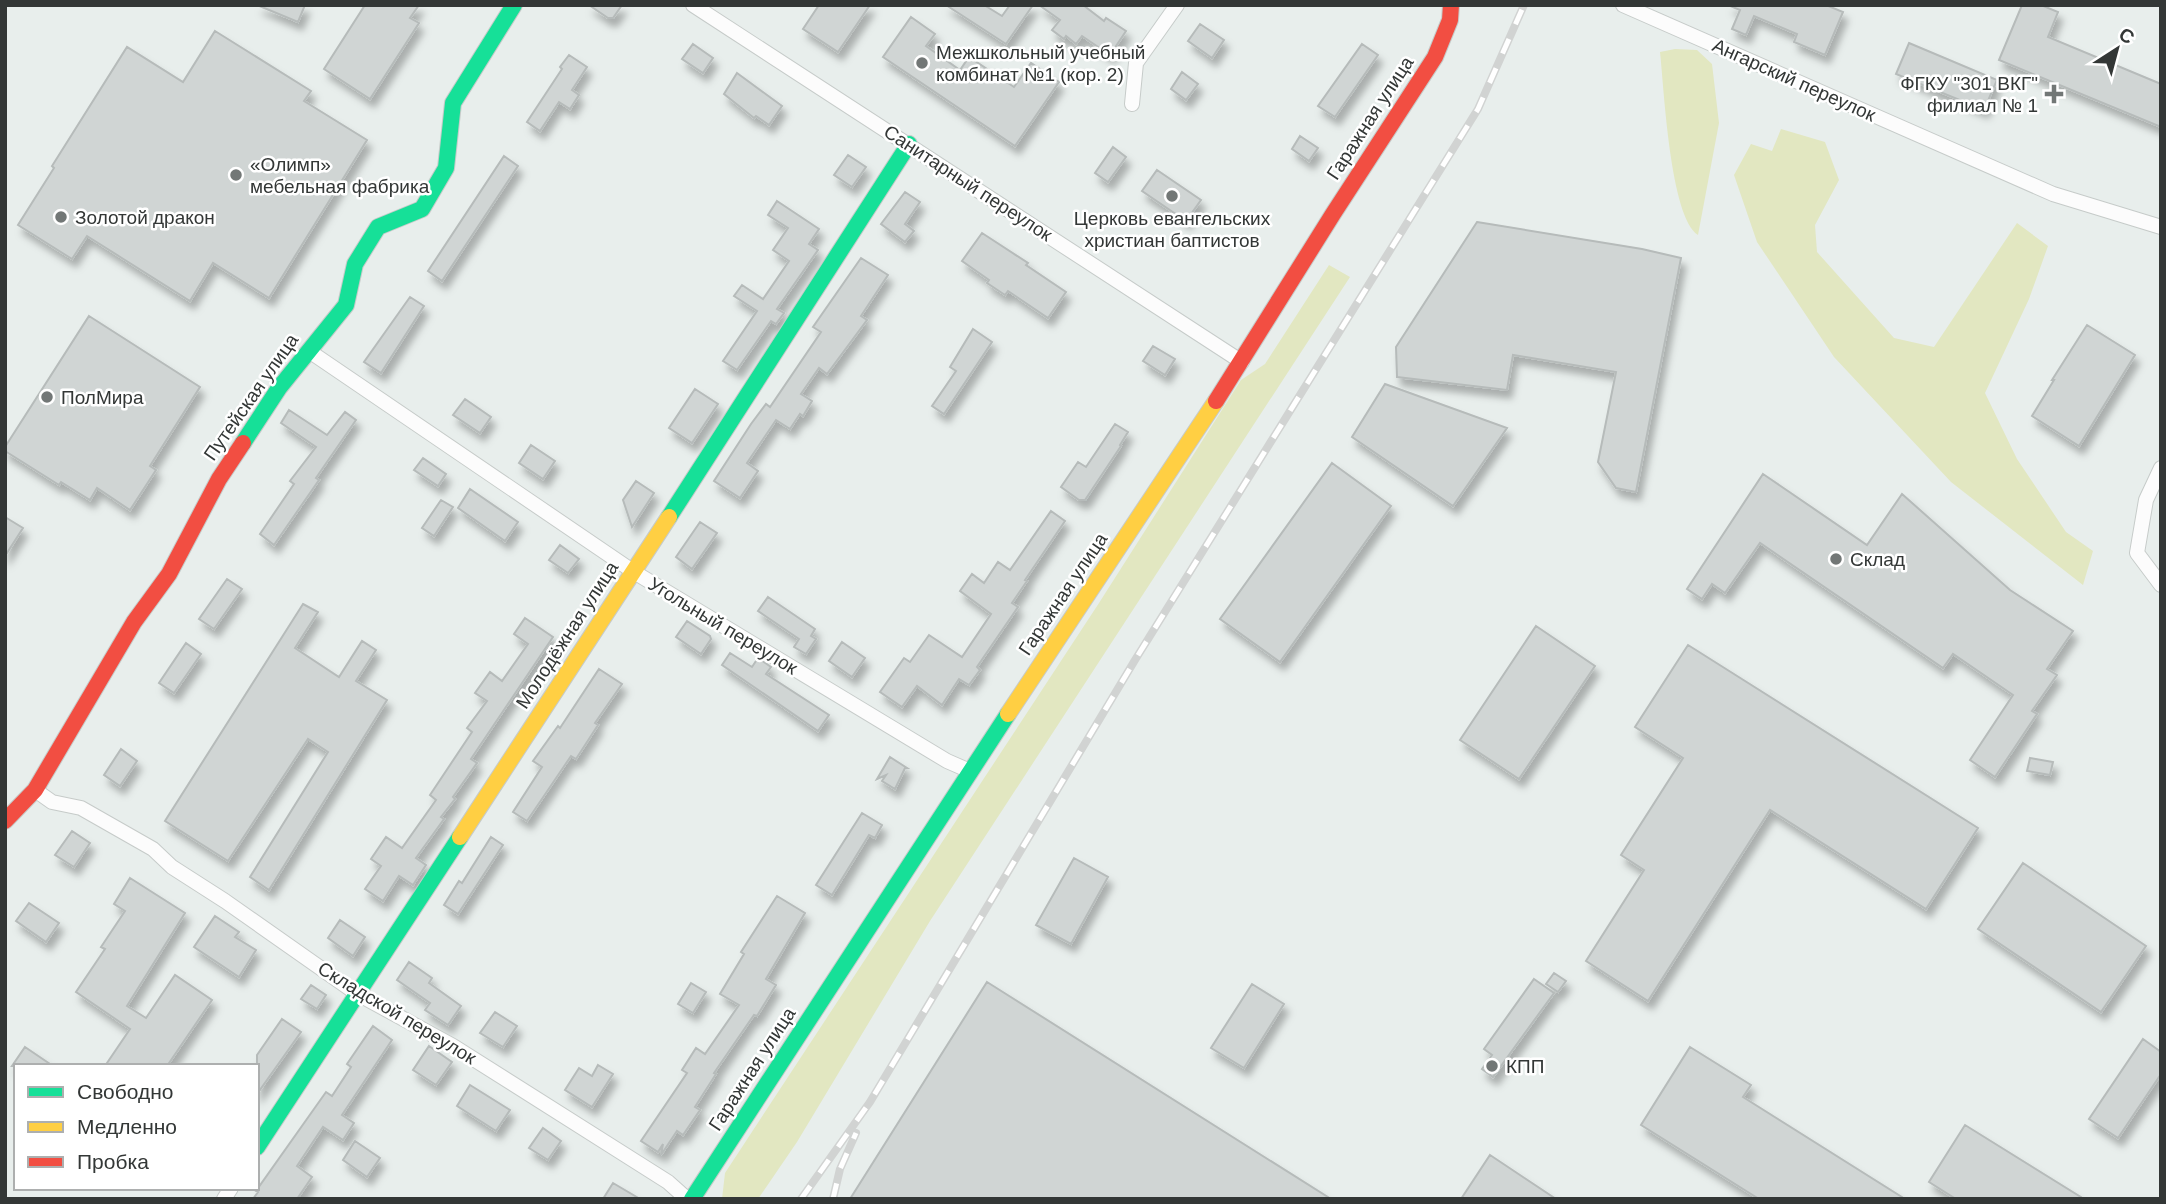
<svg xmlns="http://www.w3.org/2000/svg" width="2166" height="1204" font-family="Arial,sans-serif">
  <defs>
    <filter id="shadow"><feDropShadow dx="4.5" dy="8" stdDeviation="3.5" flood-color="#0004"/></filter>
  </defs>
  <rect width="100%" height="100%" fill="#e8eeec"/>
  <path fill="#e2e7c1" d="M1675,49l22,1 15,14 7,59 -21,112c-28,-18 -34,-147 -38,-183z
    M1781,129l44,13 14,38 -24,45 2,27 77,86 40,9 83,-124 31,23 -19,53 -44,94 32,66 49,73 27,19 -10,34 -132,-103 -117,-125 -77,-115 -23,-67 17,-31 21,7z
    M1329,265l21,12 -420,644 -133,221 -39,57h-36l3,-26 374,-570 142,-223 24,-16z"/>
  <path fill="#d0d5d4" stroke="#b6bbba" stroke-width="2" filter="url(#shadow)" d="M257,5h48l-7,17z
    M365,5h54l-9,13 9,5 -49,76 -46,-30z
    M589,5h33l-9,13h-5z
    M819,5h51l-32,47 -35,-23z
    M946,5h38l18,11 8,-11h23l-27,39z
    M1039,5h44l21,16 2,-3 20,13 -16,24 -28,-19 -6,8 -10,-8 -2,3 -12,-9 8,-10z
    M1728,5h98l17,7 -18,43 -31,-13 3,-8 -43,-18 -8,19 -14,-6 8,-19z
    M2022,5h19l17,7 -10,25 113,47v43l-162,-67z
    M911,17l24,17 -9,12 34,24 9,-13 45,30 17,-24 28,19 -44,64 -132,-89z
    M1200,24l24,16 -12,18 -24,-17z
    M215,31l96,60 -7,10 63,39 -98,158 -56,-35 -23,38 -103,-65 -15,23 -54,-34 36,-57 -2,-2 75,-119 56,35z
    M1909,43l88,37 -13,30 -88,-36z
    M693,44l20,14 -10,15 -21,-14z
    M1362,44l16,11 -43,62 -17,-11z
    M569,55l18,12 -15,23 7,5 -9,14 -11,-7 -19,29 -13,-9 35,-53 -2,-2z
    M1182,72l16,12 -12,16 -15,-11z
    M737,73l45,33 -13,19 -13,-9 -2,2 -30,-24z
    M1300,136l18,12 -9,13 -17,-12z
    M1113,147l13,10 -18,25 -13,-9z
    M848,155l18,12 -14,20 -18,-12z
    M504,156l14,10 -76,115 -14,-10z
    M1157,170l44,30 -15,21 -44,-30z
    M905,192l15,10 -15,22 9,7 -9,11 -24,-18z
    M777,201l42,28 -10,15 9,6 -41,59 7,4 -8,11 -5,-3 -34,49 -14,-9 34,-50 -23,-15 8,-11 21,14 26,-38 -16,-11 15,-22 -20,-13z
    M1477,222l165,27 39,9 -45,234 -20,-4 -18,-26 18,-90 -103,-17 -6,35 -110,-13 -1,-30z
    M982,233l46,30 -2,2 40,27 -18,26 -40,-27 -3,4 -18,-12 2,-3 -27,-19z
    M861,258l27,17 -27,41 6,4 -40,54 -8,-6 -18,26 11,7 -9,15 -3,-2 -10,15 -14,-9 -29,43 11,8 -18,27 -26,-17 37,-57 15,-20 4,3 51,-75 -8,-5z
    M410,297l14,9 -43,67 -17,-11z
    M89,316l111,71 -50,79 6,4 -26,40 -33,-22 -7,12 -29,-18 -2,3 -54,-34v-4z
    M2087,325l48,30 -56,91 -47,-30 22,-36h-2z
    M973,329l19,13 -48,72 -12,-8 24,-35 -6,-4z
    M1153,346l22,13 -10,16 -22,-14z
    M1385,384l122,44 -54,78 -101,-69z
    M695,389l23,15 -26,39 -23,-15z
    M465,399l26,18 -11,16 -27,-18z
    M289,410l38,25 18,-23 11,8 -40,58 3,2 -45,65 -14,-11 34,-50 -4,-3 26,-34 -35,-24z
    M1115,424l13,8 -8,13 1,1 -36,54h-6l-18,-13 17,-25 8,5z
    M531,445l24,16 -12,18 -24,-16z
    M423,458l23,16 -8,12 -24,-16z
    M1332,463l59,43 -111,156 -60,-43z
    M1763,474l104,71 35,-51 108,96 63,41 -26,38 10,6 -25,36 5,3 -42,63 -25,-17 43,-65 -60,-41 -10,14 -183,-125 -35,50 -13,-9 -10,15 -15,-10z
    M636,481l18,12 -22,34 -9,-27z
    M470,489l48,33 -13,19 -47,-33z
    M441,500l12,7 -19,29 -12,-8z
    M1051,511l14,10 -40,59 2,1 -15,22 6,4 -41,60 3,3 -11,15 -10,-6 -17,26 -25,-19 -15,21 -22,-15 24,-34 6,4 19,-27 33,22 29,-43 -31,-23 12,-17 12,9 14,-21 12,8z
    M5,517l18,11 -18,28z
    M700,522l17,11 -25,36 -16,-12z
    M560,545l19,14 -11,14 -19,-13z
    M227,579l15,10 -28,40 -15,-10z
    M768,597l47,32 -4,7 5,3 -10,15 -12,-7 5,-8 -41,-28z
    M303,604l15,8 -23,36 44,29 23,-36 14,9 -20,31 31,19 -118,190 -19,-13 78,-125 -20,-13 -80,122 -63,-40z
    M525,618l28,19 -82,122 6,4 -24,34 2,2 -14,18 3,2 -28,39 10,7 -13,20 -14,-9 -16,25 -18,-12 16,-23 -10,-7 15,-22 16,11 34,-48 -6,-5 42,-63 -5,-4 20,-27 -12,-8 15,-21 12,9 26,-37 -14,-10z
    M687,621l23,15 1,3 -10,15 -25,-17z
    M1536,626l59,40 -76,113 -59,-39z
    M842,642l23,16 -13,19 -23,-16z
    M186,643l15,11 -27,39 -15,-10z
    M1688,645l290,183 -52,81 -156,-99 -122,191 -62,-40 58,-91 -23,-15 62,-97 -48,-31z
    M730,653l22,14 6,-9 3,2 10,7 -5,7 63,41 -11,16 -96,-66z
    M599,669l23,15 -27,39 3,2 -22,34 -5,-3 -44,65 -14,-9 29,-45 -9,-6 25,-35 2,2z
    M121,749l16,12 -17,25 -16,-11z
    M890,757l17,11h-2l-10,21 -13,-8 4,-6 -9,4z
    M2030,758l23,4 -3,13 -23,-4z
    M862,813l20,12 -7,13 -6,-3 -37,60 -16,-10z
    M72,831l18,12 -16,24 -19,-12z
    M491,837l12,8 -45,69 -14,-9 15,-24 3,2z
    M1074,858l34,19 -37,67 -35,-19z
    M2023,863l123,83 -45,66 -123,-83z
    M130,878l55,35 -58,93 19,12 29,-43 37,25 -45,66h-62l25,-37 -54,-37 29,-43 -4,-2 24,-36 -11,-7z
    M777,896l28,17 -39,66 10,6 -19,31 -3,-1 -40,58 2,1 -21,33 5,3 -17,25 -6,-4 -16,24 2,-11 -5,8 -17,-11 46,-68 -5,-3 14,-22 9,6 34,-49 -19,-11 24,-40 -3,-2z
    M29,903l30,20 -13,19 -30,-21z
    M215,916l24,16 -4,5 21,13 -17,27 -45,-30z
    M340,920l25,17 -12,19 -25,-18z
    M409,962l23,16 -3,5 32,23 -13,19 -23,-15 5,-7 -33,-23z
    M1554,973l12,8 -8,11 -12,-8z
    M1534,979l20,14 -61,84 -11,-8 10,-14 -8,-6z
    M987,982l344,217h-481z
    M691,983l15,9 -13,21 -15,-9z
    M1252,984l32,20 -40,64 -33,-20z
    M311,985l15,10 -9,14 -16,-10z
    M495,1012l22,14 -14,21 -23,-14z
    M282,1019l19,13 -44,62v-39z
    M373,1026l19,14 -50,75 12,8 -11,17 -20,-13 -26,39 15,11 -15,22h-44l5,-7 -2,-1 70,-99 6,4 19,-29 -4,-3z
    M2143,1039l18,13v22l-43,64 -29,-19z
    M429,1046l23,16 -16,23 -23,-15z
    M25,1047l28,19h-41z
    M1690,1047l61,38 -8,12 162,102h-146l-118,-74z
    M598,1065l15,9 -21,33 -27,-17 14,-22 13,8z
    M470,1085l40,25 -14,21 -39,-25z
    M1965,1125l119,74h-128l-27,-17z
    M543,1128l18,13 -13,19 -19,-12z
    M355,1141l25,17 -13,19 -24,-17z
    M1490,1155l66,44h-95z
    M613,1183l27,16h-37z"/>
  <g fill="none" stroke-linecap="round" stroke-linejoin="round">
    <defs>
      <path id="street" d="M693,5l549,357
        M1623,5l430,189 108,33
        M1132,104l4,-41 41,-58
        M309,351l325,221 313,189 23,10
        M2161,468l-15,32 -9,53 24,32
        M35,790l17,12 29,6 72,41 19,18 53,34 131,92 97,53 215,136 19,17
        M224,1199l7,-11"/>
      <path id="fast" d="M243,443l36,-55 67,-83 9,-41 23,-37 44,-18 24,-41 7,-65 61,-98
        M669,517l240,-373
        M257,1147l203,-310
        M692,1199l316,-485"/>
      <path id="slow" d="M1008,714l208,-313
        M460,837l209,-320"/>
      <path id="jam" d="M1216,401l117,-187 102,-157 15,-37 1,-15
        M5,821l30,-31 99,-168 35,-48 50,-95 24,-36"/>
    </defs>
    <use href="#street" stroke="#c6cbc9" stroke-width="16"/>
    <use href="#fast" stroke="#c6cbc9" stroke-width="18"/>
    <use href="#slow" stroke="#c6cbc9" stroke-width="18"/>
    <use href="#jam" stroke="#c6cbc9" stroke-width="18"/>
    <use href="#street" stroke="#fcfcfc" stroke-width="14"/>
    <use href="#fast" stroke="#16e098" stroke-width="16"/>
    <use href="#slow" stroke="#ffcf43" stroke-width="16"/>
    <use href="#jam" stroke="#f24e42" stroke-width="16"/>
    <defs>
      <path id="rail" d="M801,1199l69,-97 265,-442 343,-551 46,-104
        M833,1199l7,-30 16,-36"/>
    </defs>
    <use href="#rail" stroke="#d1d3d2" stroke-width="8"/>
    <use href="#rail" stroke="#fff" stroke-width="5" stroke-dasharray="16" stroke-linecap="butt"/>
  </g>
  <g fill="#727776" stroke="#fff" stroke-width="2.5">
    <circle cx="922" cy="63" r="7"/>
    <path d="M2050.5 83.5h7v7h7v7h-7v7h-7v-7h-7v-7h7z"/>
    <circle cx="236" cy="175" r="7"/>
    <circle cx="1172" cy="196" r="7"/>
    <circle cx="61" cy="217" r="7"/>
    <circle cx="47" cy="397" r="7"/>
    <circle cx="1836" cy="559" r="7"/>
    <circle cx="1492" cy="1066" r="7"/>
  </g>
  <g text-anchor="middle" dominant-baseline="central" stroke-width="5" stroke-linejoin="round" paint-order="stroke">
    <g font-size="19" fill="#333736" stroke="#fff" text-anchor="start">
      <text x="936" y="52">Межшкольный учебный<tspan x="936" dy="22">комбинат №1 (кор. 2)</tspan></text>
      <text x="2038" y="83" text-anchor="end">ФГКУ "301 ВКГ"<tspan x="2038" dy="22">филиал № 1</tspan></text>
      <text x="250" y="164">«Олимп»<tspan x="250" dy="22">мебельная фабрика</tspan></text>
      <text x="75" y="217">Золотой дракон</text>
      <text x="1172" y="218" text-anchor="middle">Церковь евангельских<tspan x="1172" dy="22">христиан баптистов</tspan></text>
      <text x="61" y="397">ПолМира</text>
      <text x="1850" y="559">Склад</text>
      <text x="1506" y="1066">КПП</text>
    </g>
    <g font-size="19" fill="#333736" stroke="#fff">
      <text transform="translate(1794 80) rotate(24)">Ангарский переулок</text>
      <text transform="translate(1370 118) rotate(-57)">Гаражная улица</text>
      <text transform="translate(968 183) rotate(33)">Санитарный переулок</text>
      <text transform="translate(251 397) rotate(-55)">Путейская улица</text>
      <text transform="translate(1063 594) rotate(-56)">Гаражная улица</text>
      <text transform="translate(723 626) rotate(31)">Угольный переулок</text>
      <text transform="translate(567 635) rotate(-57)">Молодёжная улица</text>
      <text transform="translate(397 1013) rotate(31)">Складской переулок</text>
      <text transform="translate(752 1069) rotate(-57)">Гаражная улица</text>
    </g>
  </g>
  <rect width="2166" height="1204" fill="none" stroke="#333736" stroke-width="14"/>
  <rect x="14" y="1064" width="245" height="126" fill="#ffffff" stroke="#adafaf" stroke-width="2"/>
  <rect x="28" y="1087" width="35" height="10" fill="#16e098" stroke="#adafaf" stroke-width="2"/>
  <text x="77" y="1099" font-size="21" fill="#333736">Свободно</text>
  <rect x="28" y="1122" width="35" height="10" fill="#ffcf43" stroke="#adafaf" stroke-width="2"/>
  <text x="77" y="1134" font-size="21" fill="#333736">Медленно</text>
  <rect x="28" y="1157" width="35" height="10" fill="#f24e42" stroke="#adafaf" stroke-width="2"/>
  <text x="77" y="1169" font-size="21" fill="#333736">Пробка</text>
  <g transform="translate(2117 49) rotate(36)" stroke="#ffffff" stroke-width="5" paint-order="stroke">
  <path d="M0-5L12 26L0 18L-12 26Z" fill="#333736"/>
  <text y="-10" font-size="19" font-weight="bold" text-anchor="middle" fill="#333736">С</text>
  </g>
</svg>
